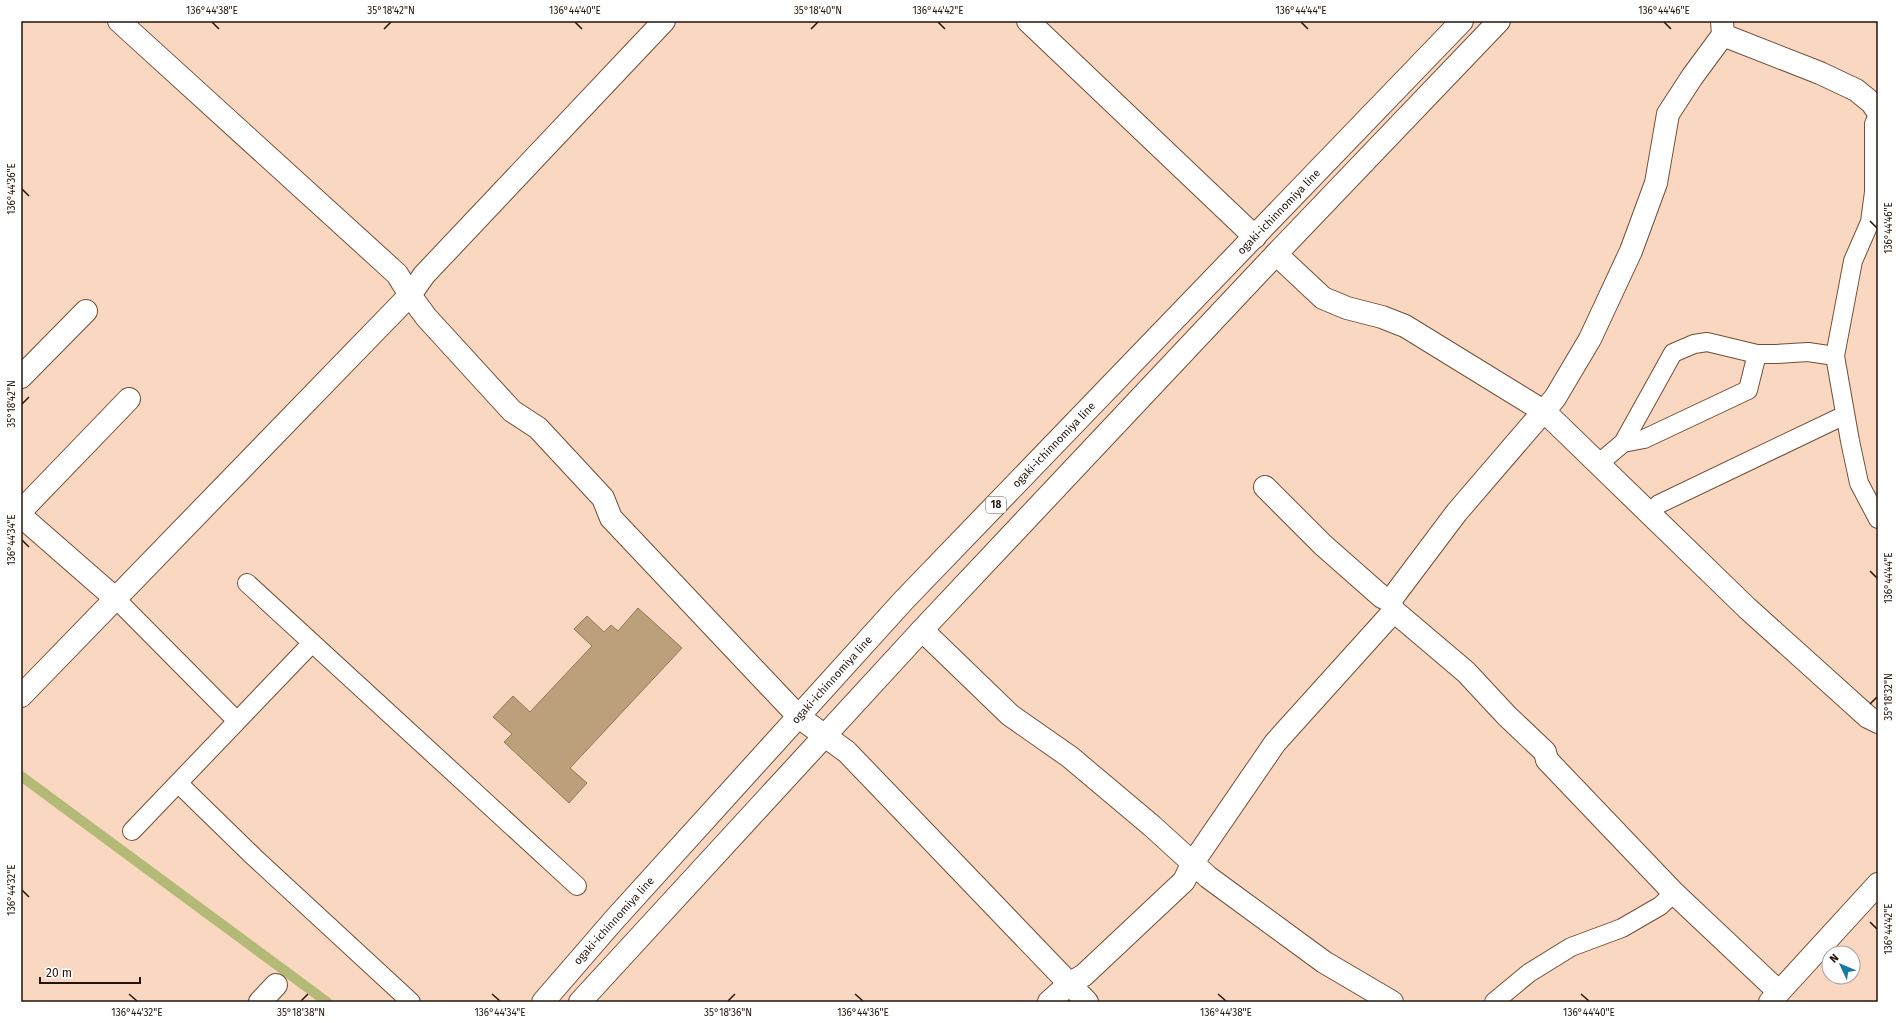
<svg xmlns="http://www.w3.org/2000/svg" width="1899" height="1023" font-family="'Fira Sans',sans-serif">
  <rect width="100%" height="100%" fill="#fad7c1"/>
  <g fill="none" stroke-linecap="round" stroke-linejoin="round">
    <path stroke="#b2ba75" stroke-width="10" d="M21,776l306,226"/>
  </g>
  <path fill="#bca07b" stroke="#937854" d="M638,608l44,40 -112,120 17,15 -18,20 -65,-61 8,-8 -19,-17 20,-21 17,16 62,-66 -18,-17 13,-13 17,16 7,-7 7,6z"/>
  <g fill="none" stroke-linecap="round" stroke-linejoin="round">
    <defs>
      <path id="lane" d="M1878,115l-4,9v68l-4,30 -17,39 -18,95 15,85 9,42 19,36
        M1623,443l21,-4 104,-49 9,-36
        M1598,464l25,-21 50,-90 21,-9 13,-2 50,12h19l32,-2 27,4
        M1649,514l10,-10 186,-89
        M247,583l330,303
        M116,599l121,122
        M178,783l76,74 157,145
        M132,831l180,-188
        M1494,1002l35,-29 42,-26 51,-19 38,-22 14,-13"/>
      <path id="street" d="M119,21l278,253 13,21 16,22 86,94 26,17 65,70 8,20 188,199 48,35 240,250
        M1028,21l227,216
        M1723,35l97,38 36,17 16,13 6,9
        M1276,254l47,44 24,10 35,9 23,9 140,86 202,196 121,109 10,5
        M21,377l65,-66
        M1265,487l58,58 59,52 8,4
        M21,511l108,-112
        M21,516l95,83
        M1394,611l72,61 41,44 38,36 2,8 127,133 105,99
        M922,630l88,85 60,42 82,69 56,51 116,85 68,40
        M21,696l389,-401 14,-20 240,-254
        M260,1002l16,-17
        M1049,1002l20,-18 15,-9 100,-94 8,-17 83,-121 119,-132 -4,-10 67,-89 98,-114 35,-59 41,-88 25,-68 12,-69 24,-37 31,-42 -1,-14
        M1770,1002l108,-118"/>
      <path id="primary" d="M543,1002l71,-82 290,-320 558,-579
        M580,1002l342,-372 354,-376 223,-233"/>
    </defs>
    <use href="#lane" stroke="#724e36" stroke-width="20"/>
    <use href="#street" stroke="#724e36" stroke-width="24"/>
    <use href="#primary" stroke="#724e36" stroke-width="24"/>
    <use href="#lane" stroke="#fff" stroke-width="18"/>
    <use href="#street" stroke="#fff" stroke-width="22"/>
    <use href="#primary" stroke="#fff" stroke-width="22"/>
  </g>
  <path fill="none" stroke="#23140a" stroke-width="1.5" d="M212,22l7,7M575,22l7,7M938,22l7,7M1301,22l7,7M1664,22l7,7M384,29l7,-7M811,29l7,-7M22,189l7,7M1870,221l7,7M22,404l7,-7M22,540l7,7M1870,571l7,7M1870,704l7,-7M22,890l7,7M1870,922l7,7M129,994l8,7M492,994l8,7M855,994l8,7M1218,994l8,7M1581,994l8,7M301,1001l7,-7M728,1001l7,-7"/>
  <g text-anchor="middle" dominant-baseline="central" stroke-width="3.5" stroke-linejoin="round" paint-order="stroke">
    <rect fill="#fff" stroke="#655a54" stroke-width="1" x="986" y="497" width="20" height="16" rx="3"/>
    <g font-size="10" font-weight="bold" fill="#23140a">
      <text x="996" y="505">18</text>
    </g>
    <g font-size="11" fill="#23140a" stroke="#fff">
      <text transform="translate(1279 212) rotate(-46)">ogaki-ichinnomiya line</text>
      <text transform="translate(1054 445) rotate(-46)">ogaki-ichinnomiya line</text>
      <text transform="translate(832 680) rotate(-48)">ogaki-ichinnomiya line</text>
      <text transform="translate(614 921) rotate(-48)">ogaki-ichinnomiya line</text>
    </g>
  </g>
  <rect width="1899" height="1023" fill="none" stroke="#ffffff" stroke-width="44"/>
  <g transform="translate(1841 965) rotate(314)"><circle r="19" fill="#ffffff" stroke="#a7a19d"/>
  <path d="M0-3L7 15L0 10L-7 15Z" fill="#1479a4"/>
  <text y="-6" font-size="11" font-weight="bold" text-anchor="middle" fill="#23140a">N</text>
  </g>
  <path d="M40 977v6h100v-6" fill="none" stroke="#23140a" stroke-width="2"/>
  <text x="46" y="977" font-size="12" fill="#23140a" stroke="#ffffff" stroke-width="3" paint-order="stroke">20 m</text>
  <rect x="22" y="22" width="1855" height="979" fill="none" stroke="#23140a" stroke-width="1.5"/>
  <g font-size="10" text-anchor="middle" fill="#23140a">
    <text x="212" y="14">136°44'38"E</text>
    <text x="391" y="14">35°18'42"N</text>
    <text x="575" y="14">136°44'40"E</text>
    <text x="818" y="14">35°18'40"N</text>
    <text x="938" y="14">136°44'42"E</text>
    <text x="1301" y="14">136°44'44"E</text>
    <text x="1664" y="14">136°44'46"E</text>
    <text transform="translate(11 189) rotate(-90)" y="4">136°44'36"E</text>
    <text transform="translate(1888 228) rotate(-90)" y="4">136°44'46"E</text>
    <text transform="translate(11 404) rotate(-90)" y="4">35°18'42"N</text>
    <text transform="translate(11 540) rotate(-90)" y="4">136°44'34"E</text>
    <text transform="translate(1888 578) rotate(-90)" y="4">136°44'44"E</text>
    <text transform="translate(1888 697) rotate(-90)" y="4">35°18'32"N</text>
    <text transform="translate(11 890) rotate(-90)" y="4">136°44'32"E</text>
    <text transform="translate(1888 929) rotate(-90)" y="4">136°44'42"E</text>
    <text x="137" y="1016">136°44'32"E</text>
    <text x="301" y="1016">35°18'38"N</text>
    <text x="500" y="1016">136°44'34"E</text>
    <text x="728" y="1016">35°18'36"N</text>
    <text x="863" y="1016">136°44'36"E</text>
    <text x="1226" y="1016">136°44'38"E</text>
    <text x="1589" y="1016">136°44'40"E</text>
  </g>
</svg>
